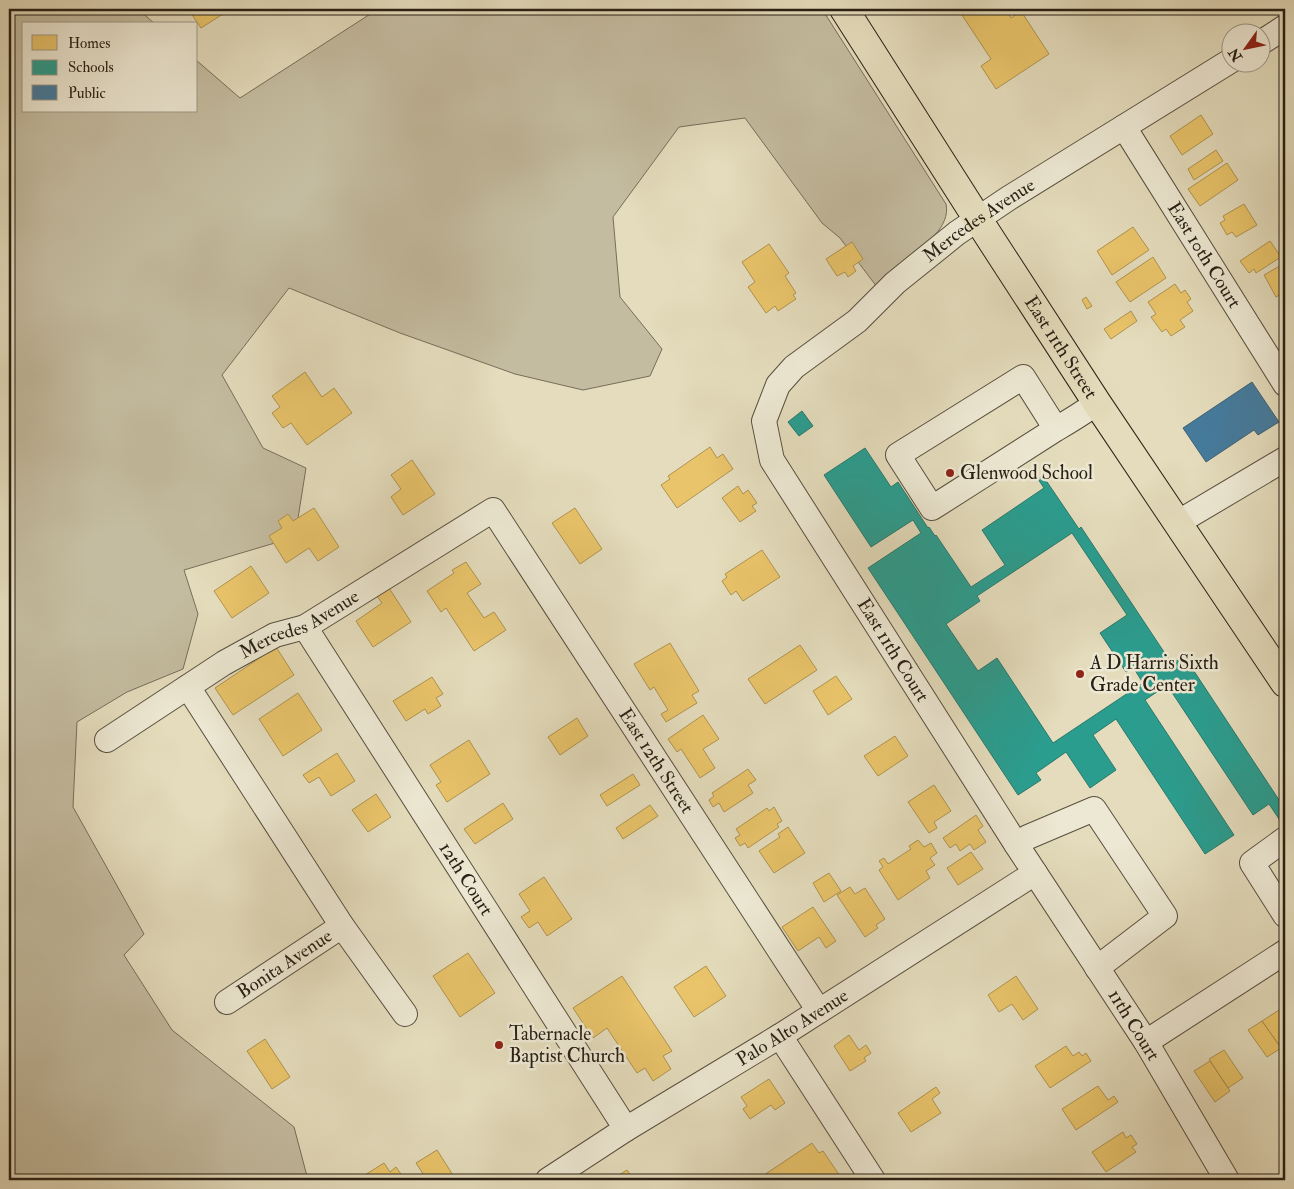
<svg xmlns="http://www.w3.org/2000/svg" width="1294" height="1189" font-family="'IM FELL Double Pica',serif">
  <rect width="100%" height="100%" fill="#e4dcbc"/>
  <filter id="stains"><feTurbulence type="fractalNoise" baseFrequency=".004" numOctaves="4"/><feColorMatrix values="0 0 0 0 .2 0 0 0 0 .09 0 0 0 0 .02 0 0 0 .5 -.17"/></filter>
  <radialGradient id="worn" r=".72"><stop offset=".6" stop-color="#630" stop-opacity="0"/><stop offset="1" stop-color="#630" stop-opacity=".3"/></radialGradient>
  <path fill="#c4bca0" stroke="#766e5a" d="M9,9h129l17,15h-131v87h172v-51l44,38 138,-89h444l124,195c5,23 -22,41 -37,55 -11,9 -22,19 -32,28l-37,-49 -18,-15 -77,-105 -66,9 -66,90 7,80 42,52 -12,27 -67,14 -68,-16 -115,-41 -111,-45 -67,87 41,73 43,20 -11,69 -111,33 14,44 -15,55 -56,23 -50,30 -4,85 71,127 -20,21 48,75 122,97 14,53h-299z"/>
  <path fill="#e9c46a" stroke="#af9350" d="M188,9h32l3,5 -22,14z
    M958,9h48l5,9 10,-7 28,43 -53,35 -15,-23 10,-7z
    M1201,115l12,19 -31,21 -12,-19z
    M1216,150l7,11 -29,19 -6,-11z
    M1227,163l11,17 -38,26 -12,-17z
    M1244,204l13,21 -21,12 -4,-5 -5,3 -7,-12 5,-3 -2,-4z
    M1133,227l16,23 -37,25 -15,-24z
    M1270,241l11,16 -25,16 -2,-4 -5,4 -9,-12z
    M852,242l11,17 -10,7 3,5 -8,6 -3,-5 -8,4 -11,-17z
    M769,244l20,29 -4,3 11,17 -3,2 3,4 -18,12 -3,-5 -9,7 -18,-26 7,-5 -13,-20z
    M1153,257l13,21 -36,24 -14,-20z
    M1285,263v29l-9,5 -12,-22z
    M1175,284l6,9 4,-3 6,9 -4,3 6,9 -13,9 5,7 -14,9 -5,-7 -4,3 -11,-15 5,-3 -8,-12z
    M1086,297l6,9 -5,3 -5,-9z
    M1131,311l6,10 -26,18 -7,-10z
    M305,372l17,25 12,-9 18,25 -45,32 -16,-22 -8,5 -11,-15 8,-6 -8,-11z
    M710,447l7,11 6,-4 10,15 -56,39 -16,-23 9,-6 -2,-3z
    M412,460l23,34 -32,21 -12,-18 10,-8 -10,-14z
    M738,486l5,8 5,-4 9,13 -5,3 4,5 -16,11 -18,-24z
    M314,508l25,39 -21,14 -9,-13 -23,15 -17,-27 13,-8 -4,-7 10,-7 5,7z
    M575,508l27,41 -22,15 -28,-41z
    M762,550l18,27 -37,24 -7,-10 -5,4 -9,-14 5,-4 -2,-3z
    M466,562l15,22 -14,9 17,25 10,-6 12,18 -32,21 -28,-43 -5,4 -14,-21 27,-18 -2,-3z
    M251,566l18,27 -37,25 -18,-27z
    M389,588l22,34 -38,25 -17,-26 26,-18 -5,-7z
    M670,643l29,48 -7,4 5,8 -31,19 -5,-8 7,-4 -14,-23 -4,3 -16,-26z
    M800,645l17,25 -52,34 -17,-25z
    M276,647l18,28 -61,40 -18,-27z
    M836,676l16,23 -24,16 -15,-24z
    M432,677l11,17 -7,4 5,8 -13,8 -3,-5 -19,12 -13,-20z
    M298,693l24,37 -39,26 -24,-37z
    M703,715l16,24 -16,10 12,19 -15,10 -19,-29 -4,3 -9,-13z
    M577,718l11,18 -28,19 -12,-18z
    M895,736l13,20 -30,20 -14,-20z
    M469,740l21,34 -43,28 -11,-17 5,-3 -11,-17z
    M337,753l18,28 -24,15 -12,-19 -10,6 -6,-8z
    M748,769l8,11 -8,5 5,8 -29,19 -5,-9 -6,4 -4,-7 5,-4 -2,-3z
    M633,774l7,11 -33,21 -7,-11z
    M934,785l17,26 -17,11 3,6 -8,5 -21,-31z
    M376,794l15,23 -23,15 -16,-22z
    M503,803l10,16 -38,25 -11,-15z
    M650,805l8,11 -35,23 -7,-11z
    M774,807l8,14 -5,3 2,3 -31,21 -3,-5 -5,3 -5,-8 5,-3 -4,-6 31,-21 2,3z
    M976,815l7,11 -5,4 8,12 -12,8 -4,-6 -10,7 -4,-7 -6,4 -7,-10z
    M788,827l17,26 -31,20 -15,-22 21,-14 -2,-3z
    M918,840l6,7 7,-4 6,10 -7,5 5,7 -9,6 4,7 -32,22 -19,-30 4,-3 -4,-6 5,-3 4,6 23,-15 -2,-3z
    M971,852l12,17 -25,16 -11,-17z
    M829,873l12,18 -17,11 -11,-19z
    M544,877l28,42 -25,17 -9,-14 -9,6 -8,-11 9,-6 -11,-17z
    M850,887l5,7 10,-6 20,31 -9,6 2,3 -13,9 -28,-42z
    M813,907l23,34 -10,7 -7,-11 -21,14 -16,-24z
    M468,953l27,40 -35,24 -27,-41z
    M706,966l20,30 -32,21 -20,-30z
    M622,976l50,75 -9,5 8,13 -18,12 -8,-13 -8,5 -30,-45 -14,10 -20,-30z
    M1016,976l22,33 -15,11 -11,-16 -13,8 -11,-17z
    M1279,1010l6,9v26l-4,3 -19,-27z
    M1262,1021l19,27 -14,9 -19,-27z
    M849,1035l10,15 7,-5 5,8 -7,5 2,3 -16,10 -16,-25z
    M265,1039l25,38 -18,12 -25,-38z
    M1066,1046l7,10 6,-4 3,4 4,-3 5,8 -41,27 -15,-22z
    M1224,1050l19,28 -15,10 -19,-29z
    M1210,1061l20,30 -15,11 -21,-31z
    M769,1079l16,24 -10,7 -4,-5 -21,14 -7,-10 4,-3 -6,-9z
    M1098,1086l10,14 6,-4 4,6 -42,28 -14,-21z
    M936,1087l4,6 -8,6 9,14 -30,19 -13,-19z
    M1123,1132l3,6 5,-3 6,9 -5,3 4,5 -30,20 -14,-20z
    M812,1143l7,10 4,-2 17,25 -5,4h-67l-4,-5z
    M437,1150l19,30h-29l-11,-17z
    M384,1163l6,9 6,-5 9,13h-48z
    M627,1170l7,10h-23z"/>
  <path fill="#2a9d8f" stroke="#2a786a" fill-rule="evenodd" d="M802,411l11,15 -14,10 -11,-14z
    M865,448l26,39 7,-5 30,46 1,-1 6,9 1,-1 35,52 34,-22 -23,-35 62,-42 -6,-9 5,-3 36,53 2,-2 91,137 12,-8 101,153v19l-16,-24 -16,11 -86,-130 -22,15 89,135 -29,19 -89,-135 -23,16 23,35 -26,18 -24,-36 -30,21 5,7 -23,15 -150,-227 53,-35 -8,-13 -42,27 -47,-72zM1072,533l55,82 -27,18 26,39 7,-5 10,16 -90,60 -56,-85 -19,13 -32,-47 34,-23 -3,-5z"/>
  <path fill="#457b9d" stroke="#3d6074" d="M1252,382l27,40 -21,13 -4,-5 -48,32 -23,-34z"/>
  <g fill="none" stroke-linecap="round" stroke-linejoin="round">
    <defs>
      <g id="minor">
        <path d="M1262,42l23,-15"/>
        <path id="s1" d="M1124,127l161,257"/>
        <path d="M1056,429l-33,-52 -125,78 34,53 124,-79c14,-8 28,-17 41,-26"/>
        <path d="M1177,523l108,-64"/>
        <path id="s2" d="M305,627l321,502"/>
        <path d="M188,687l154,239 63,88"/>
        <path id="s3" d="M107,740l117,-77 51,-28 30,-8 188,-117 326,501"/>
        <path d="M1285,839l-33,24 33,52"/>
        <path d="M1016,844l12,-7 66,-28 71,107 -68,52"/>
        <path id="s4" d="M227,1002l115,-76"/>
        <path d="M780,1036l93,144"/>
        <path d="M1146,1042l139,-90"/>
        <path id="s5" d="M548,1180l78,-51 154,-93 255,-163"/>
        <path id="s6" d="M1227,1180l-81,-138 -130,-198 -244,-384 -8,-39 14,-36 16,-18 63,-46 38,-38 62,-50 52,-35 223,-138"/>
      </g>
      <g id="major">
        <path id="s7" d="M844,9l133,209 120,185 188,280"/>
      </g>
    </defs>
    <use href="#minor" stroke="#584f3f" stroke-width="26"/>
    <use href="#major" stroke="#292015" stroke-width="30"/>
    <use href="#minor" stroke="#ede8d3" stroke-width="24"/>
    <use href="#major" stroke="#e4dcbc" stroke-width="28"/>
  </g>
  <g fill="#8f2418" stroke="#ede8d3" stroke-width="2">
    <circle cx="950" cy="473" r="5"/>
    <circle cx="1080" cy="674" r="5"/>
    <circle cx="499" cy="1045" r="5"/>
  </g>
  <g text-anchor="middle" dominant-baseline="central" stroke-width="5" stroke-linejoin="round" paint-order="stroke">
    <g font-size="19" fill="#292015" stroke="#ede8d3">
      <text stroke="none"><textPath href="#s6" startOffset="1191">Mercedes Avenue</textPath></text>
      <text stroke="none"><textPath href="#s1" startOffset="151">East 10th Court</textPath></text>
      <text stroke="none"><textPath href="#s7" startOffset="402">East 11th Street</textPath></text>
      <text stroke="none"><textPath href="#s3" startOffset="225">Mercedes Avenue</textPath></text>
      <text transform="translate(893 650) rotate(58)">East 11th Court</text>
      <text stroke="none"><textPath href="#s3" startOffset="750">East 12th Street</textPath></text>
      <text stroke="none"><textPath href="#s2" startOffset="299">12th Court</textPath></text>
      <text stroke="none"><textPath href="#s4" startOffset="69">Bonita Avenue</textPath></text>
      <text transform="translate(1134 1025) rotate(58)">11th Court</text>
      <text stroke="none"><textPath href="#s5" startOffset="288">Palo Alto Avenue</textPath></text>
    </g>
    <g font-size="19" fill="#292015" stroke="#ede8d3" text-anchor="start">
      <text x="960" y="473">Glenwood School</text>
      <text x="1090" y="663">A D Harris Sixth<tspan x="1090" dy="22">Grade Center</tspan></text>
      <text x="509" y="1034">Tabernacle<tspan x="509" dy="22">Baptist Church</tspan></text>
    </g>
  </g>
  <rect width="1294" height="1189" fill="none" stroke="#e4dcbc" stroke-width="30"/>
  <rect x="10" y="10" width="1274" height="1169" fill="none" stroke="#292015" stroke-width="2.5"/>
  <rect x="15" y="15" width="1264" height="1159" fill="none" stroke="#292015"/>
  <rect x="22" y="22" width="175" height="90" fill="#ede8d3" stroke="#9f9887"/>
  <rect x="32" y="35" width="25" height="15" fill="#e9c46a" stroke="#9f9887"/>
  <text x="68" y="48" font-size="15" fill="#292015">Homes</text>
  <rect x="32" y="60" width="25" height="15" fill="#2a9d8f" stroke="#9f9887"/>
  <text x="68" y="72" font-size="15" fill="#292015">Schools</text>
  <rect x="32" y="85" width="25" height="15" fill="#457b9d" stroke="#9f9887"/>
  <text x="68" y="98" font-size="15" fill="#292015">Public</text>
  <g transform="translate(1246 48) rotate(237)"><circle r="24" fill="#ede8d3" stroke="#9f9887"/>
  <path d="M0-4L9 19L0 12L-9 19Z" fill="#8f2418"/>
  <text y="-8" font-size="14" font-weight="bold" text-anchor="middle" fill="#292015">N</text>
  </g>
  <rect width="100%" height="100%" filter="url(#stains)"/>
  <rect width="100%" height="100%" fill="url(#worn)"/>
</svg>
